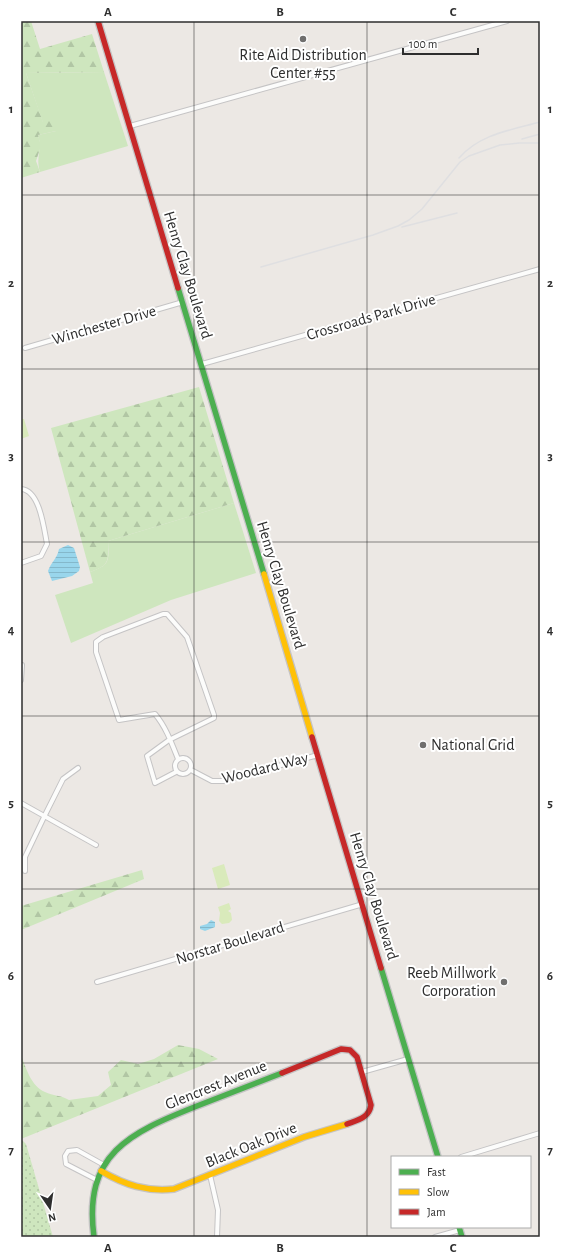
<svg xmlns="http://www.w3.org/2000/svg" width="561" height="1258" font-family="'Alegreya Sans',sans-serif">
  <defs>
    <pattern id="forest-firs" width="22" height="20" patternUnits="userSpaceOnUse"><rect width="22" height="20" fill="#cee6be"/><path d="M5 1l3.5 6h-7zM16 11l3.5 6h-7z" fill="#b1c6a4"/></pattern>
    <pattern id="park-dots" width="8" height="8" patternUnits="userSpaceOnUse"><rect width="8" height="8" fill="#cee6be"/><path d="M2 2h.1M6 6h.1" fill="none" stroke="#b1c6a4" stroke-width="1.8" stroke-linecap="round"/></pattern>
    <pattern id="water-rules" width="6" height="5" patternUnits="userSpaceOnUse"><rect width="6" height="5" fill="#99d6ec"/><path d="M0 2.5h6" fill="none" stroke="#84b8cb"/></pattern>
  </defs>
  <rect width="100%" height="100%" fill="#ece8e4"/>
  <path fill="#cee6be" d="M104,72l24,74 -88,26c-5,-16 3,-21 -2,-37l18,-4 -13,-8 -17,-50z
    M234,503l22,70 -85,27 -100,43 -16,-48 38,-12 -3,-11c20,-7 19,-11 18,-31z"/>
  <path fill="url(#forest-firs)" d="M21,21h10l9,28 52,-15 12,38 -78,1 17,49 15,-4 3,9 -5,4 -18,4 3,11 -5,15 4,11 -19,6z
    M199,387l35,116 -126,38c0,19 3,24 -18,31l-39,-144z
    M142,870l2,9 -123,51v-24z
    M178,1045l21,4 19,10 -197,80v-84c5,13 10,31 24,37 8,4 16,3 24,8l29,-4 13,-11 -3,-13 13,-12 17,4 16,-5z"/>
  <path fill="url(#park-dots)" d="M21,1139l5,5 27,93h-28l-4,-3z"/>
  <path fill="#d9eabb" d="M21,419h3l5,17 -8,3z
    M224,864l6,21 -12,4 -6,-21z
    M229,903l2,6 -3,2 3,2 1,7 -3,3 -7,1 -3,-3 1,-8 -2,-6z"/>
  <path fill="url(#water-rules)" d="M68,545l6,3 6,19 -1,4 -7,5 -20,5 -4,-10c3,-9 9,-12 11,-22z
    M211,920l4,2v5l-10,4 -5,-2v-3l7,-2z"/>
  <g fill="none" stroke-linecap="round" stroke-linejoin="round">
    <defs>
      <path id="street" d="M130,126l377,-105
        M25,348l158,-46
        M202,364l338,-95
        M21,489c19,1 23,40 26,55l-6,12 -20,7
        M21,680l1,-15
        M175 766a8 8 0 1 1 16 0a8 8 0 1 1-16 0Z
        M191,770l21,11h11l95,-26
        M176,772l-21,11 -8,-27 22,-16 45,-22v-3l-27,-78 -20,-23h-4l-60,23 -7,5v10l23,68 36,-6c11,13 17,30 23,45
        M21,803l75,42
        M25,871v-14l20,-42 18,-36 15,-11
        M97,982l266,-78
        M362,1072l46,-13
        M461,1157l79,-24
        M210,1175l8,35 -1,27
        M97,1180l-31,-16 -1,-8 3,-5 9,-1 27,15
        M435,1237l25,-7"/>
      <path id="fast" d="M178,288l86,286
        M381,968l57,189
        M459,1227l3,10
        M94,1237c-11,-83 35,-104 103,-131 28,-11 56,-22 85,-33"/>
      <path id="slow" d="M264,574l48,163
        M101,1171c24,14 46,21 73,18l130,-52 43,-13"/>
      <path id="jam" d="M98,21l80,267
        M312,737l69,231
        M282,1073l59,-24 9,1 7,7 14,48c-2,13 -13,15 -24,19"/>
    </defs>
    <use href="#street" stroke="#c5c4c5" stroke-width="6"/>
    <use href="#fast" stroke="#c5c4c5" stroke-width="8"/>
    <use href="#slow" stroke="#c5c4c5" stroke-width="8"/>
    <use href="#jam" stroke="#c5c4c5" stroke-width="8"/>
    <use href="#street" stroke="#fcfcfb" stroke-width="4"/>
    <use href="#fast" stroke="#4caf50" stroke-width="5.5"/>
    <use href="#slow" stroke="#ffc107" stroke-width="5.5"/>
    <use href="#jam" stroke="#c62828" stroke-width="5.5"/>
    <path stroke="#dfdfe1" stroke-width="1.5" d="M522,139l18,-5
      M459,158c21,-24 52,-28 81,-36
      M402,227l55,-14
      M261,267l112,-32 25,-9 11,-6 13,-11 38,-47 9,-6 31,-11 19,-2h21"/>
  </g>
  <path fill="none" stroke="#2e2e2e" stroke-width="1" stroke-opacity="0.55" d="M194,21v1216M367,21v1216M21,195h519M21,369h519M21,542h519M21,716h519M21,889h519M21,1063h519"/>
  <g fill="#706f6e" stroke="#fff" stroke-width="1.5">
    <circle cx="303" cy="39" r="4"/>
    <circle cx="423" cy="745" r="4"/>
    <circle cx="504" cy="982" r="4"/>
  </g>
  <g text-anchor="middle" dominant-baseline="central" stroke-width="4" stroke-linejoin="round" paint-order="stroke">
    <g font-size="16" fill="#2e2e2e" stroke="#fff">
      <text x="303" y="55">Rite Aid Distribution<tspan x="303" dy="18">Center #55</tspan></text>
      <text x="431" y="745" text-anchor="start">National Grid</text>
      <text x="496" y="973" text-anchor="end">Reeb Millwork<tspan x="496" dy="18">Corporation</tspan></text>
    </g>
    <g font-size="16" fill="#2e2e2e" stroke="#fff">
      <text transform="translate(188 275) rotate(73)">Henry Clay Boulevard</text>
      <text transform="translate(371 317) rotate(-16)">Crossroads Park Drive</text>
      <text transform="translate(104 325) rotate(-16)">Winchester Drive</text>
      <text transform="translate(281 585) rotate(73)">Henry Clay Boulevard</text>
      <text transform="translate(265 768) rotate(-14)">Woodard Way</text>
      <text transform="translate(374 896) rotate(73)">Henry Clay Boulevard</text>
      <text transform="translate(230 943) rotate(-17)">Norstar Boulevard</text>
      <text transform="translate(216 1085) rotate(-22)">Glencrest Avenue</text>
      <text transform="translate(251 1145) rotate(-22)">Black Oak Drive</text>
    </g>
  </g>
  <rect width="561" height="1258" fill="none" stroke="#ffffff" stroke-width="44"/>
  <rect x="391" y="1156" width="140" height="72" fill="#ffffff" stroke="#ababab"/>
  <rect x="399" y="1169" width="20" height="6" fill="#4caf50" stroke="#ababab"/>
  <text x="427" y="1176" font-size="12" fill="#2e2e2e">Fast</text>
  <rect x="399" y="1189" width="20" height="6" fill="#ffc107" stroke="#ababab"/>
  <text x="427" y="1196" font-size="12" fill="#2e2e2e">Slow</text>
  <rect x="399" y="1209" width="20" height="6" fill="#c62828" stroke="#ababab"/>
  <text x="427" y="1216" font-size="12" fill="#2e2e2e">Jam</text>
  <g transform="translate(50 1208) rotate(167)" stroke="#ffffff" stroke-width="3" paint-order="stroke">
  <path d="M0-3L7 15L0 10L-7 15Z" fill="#2e2e2e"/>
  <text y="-6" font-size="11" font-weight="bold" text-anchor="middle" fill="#2e2e2e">N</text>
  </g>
  <path d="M403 48v6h75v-6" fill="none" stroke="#2e2e2e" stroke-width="2"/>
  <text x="409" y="48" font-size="12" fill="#2e2e2e" stroke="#ffffff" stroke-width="3" paint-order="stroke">100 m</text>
  <rect x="22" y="22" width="517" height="1214" fill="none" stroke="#2e2e2e" stroke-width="1.5"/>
  <g font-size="13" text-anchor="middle" font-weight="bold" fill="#2e2e2e">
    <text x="108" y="16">A</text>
    <text x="280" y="16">B</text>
    <text x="453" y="16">C</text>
    <text x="11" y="113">1</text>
    <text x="550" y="113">1</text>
    <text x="11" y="287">2</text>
    <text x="550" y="287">2</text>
    <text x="11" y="460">3</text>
    <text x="550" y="460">3</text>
    <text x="11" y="634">4</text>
    <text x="550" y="634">4</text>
    <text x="11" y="807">5</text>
    <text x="550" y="807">5</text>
    <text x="11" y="980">6</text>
    <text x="550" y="980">6</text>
    <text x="11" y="1154">7</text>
    <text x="550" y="1154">7</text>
    <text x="108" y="1252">A</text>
    <text x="280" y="1252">B</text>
    <text x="453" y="1252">C</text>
  </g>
</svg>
